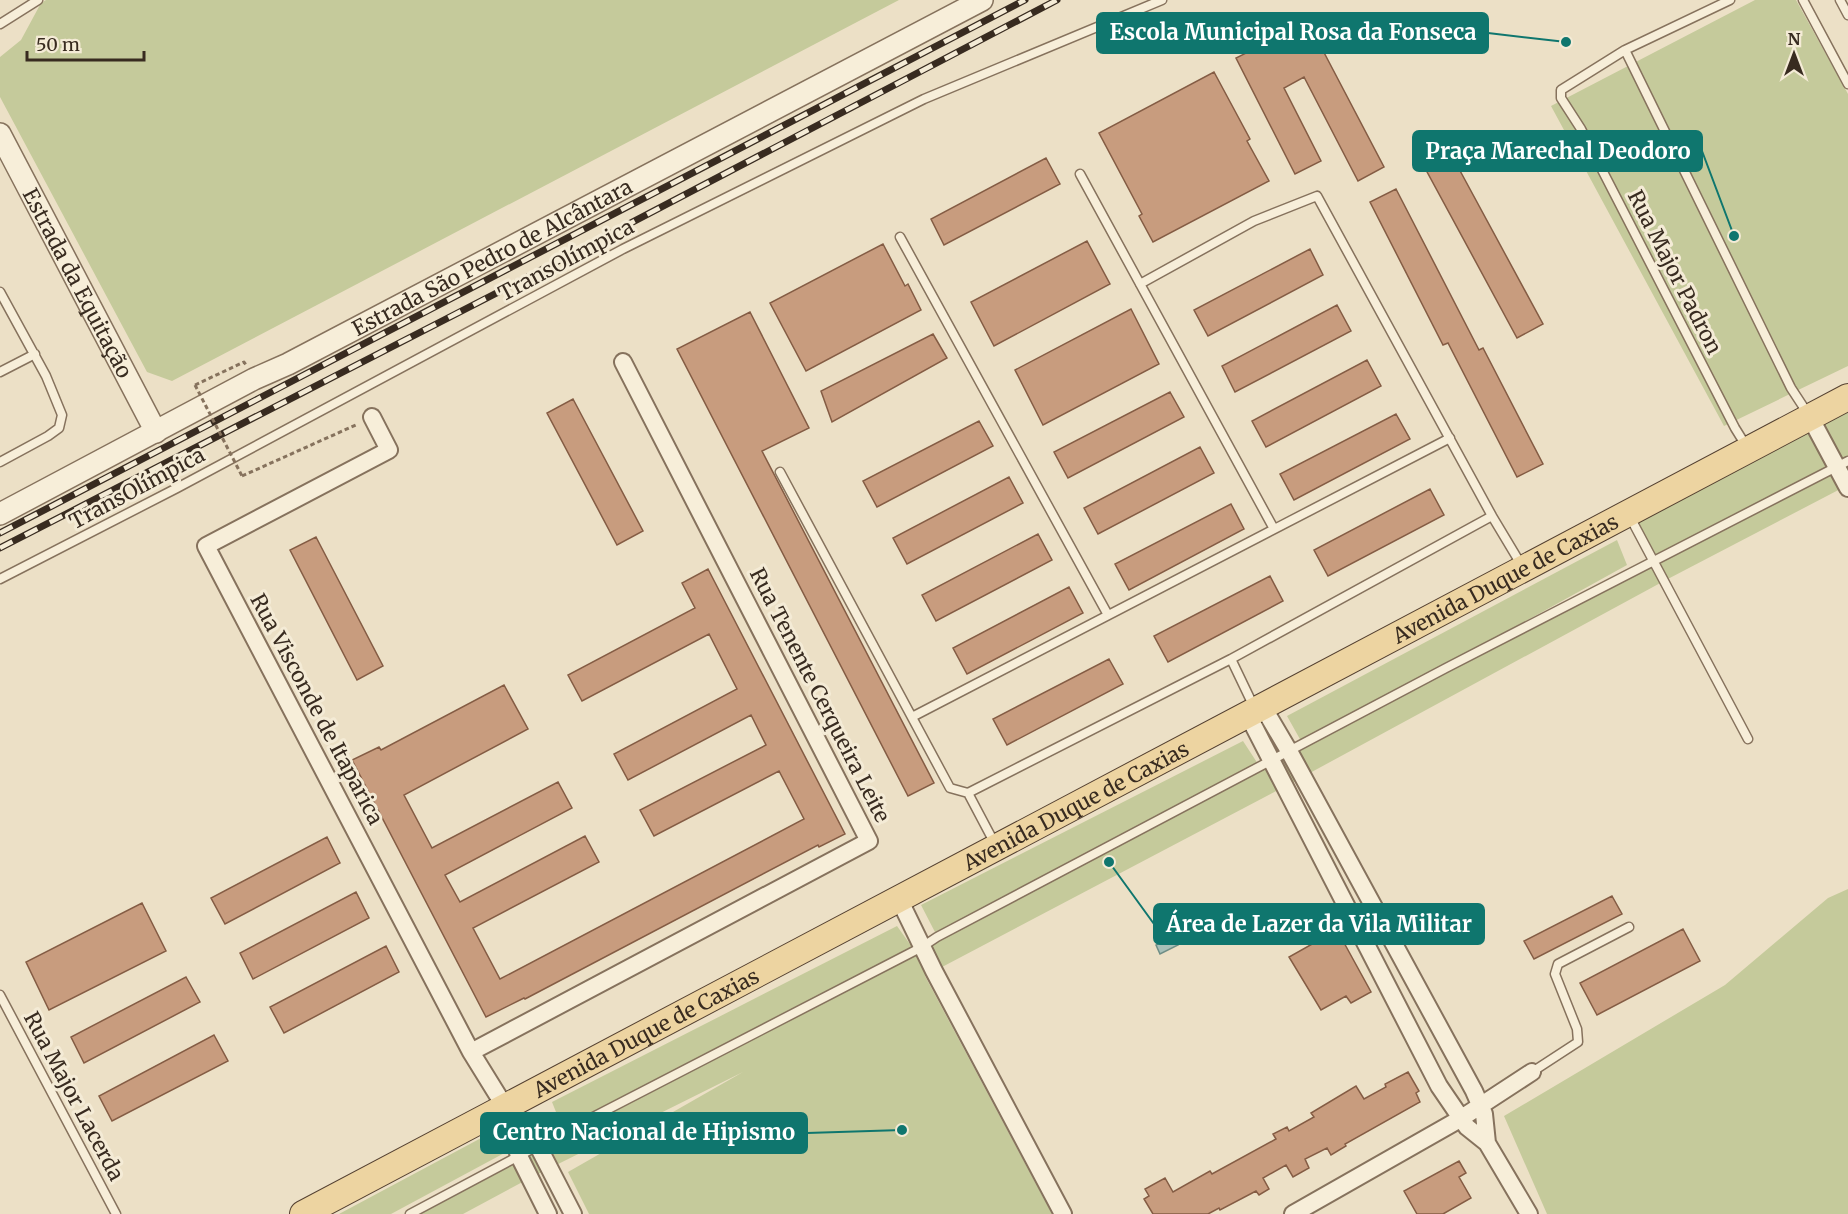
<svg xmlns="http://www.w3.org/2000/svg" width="1848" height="1214" font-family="Merriweather,serif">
  <rect width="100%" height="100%" fill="#ece0c6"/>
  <path fill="#c5ca9b" d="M46,0h853l-727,381 -25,-9 -147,-275v-40l21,-17 20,-37z
    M1755,0h41l52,94v272l-124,60 -173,-320z
    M1848,401v84l-184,96 -380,206 -359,189 127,238h-463l-21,-42 175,-100 -213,106 -67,36h-53l154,-82 -12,-30 345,-176 15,21 -238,127 263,-138 -16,-31 322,-164 15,23 43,-23 -14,-25 330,-176 10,25 -217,120 243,-124 -25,-47z
    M1848,889v325h-301l-43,-98 221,-131 103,-87z
    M498,1129l14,20 -121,65h-52z"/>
  <path fill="#a7c0b8" stroke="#6f8e86" stroke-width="1.5" d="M1172,936l6,9 -18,9 -4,-9z"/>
  <path fill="#c89c7e" stroke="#845c44" stroke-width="1.5" d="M1308,22l76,145 -26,14 -54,-104 -20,11 37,73 -26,13 -59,-116z
    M1214,72l36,67 -3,2 22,40 -116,61 -14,-26 3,-2 -43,-81z
    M1445,143l98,181 -26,14 -98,-181z
    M1046,158l14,26 -116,61 -13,-26z
    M1396,189l83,161 4,-2 60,116 -26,13 -69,-134 -5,2 -73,-143z
    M1087,241l23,43 -116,62 -23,-44z
    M883,244l22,42 3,-2 13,26 -115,61 -36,-68z
    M1310,249l13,26 -115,61 -14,-26z
    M1337,305l14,26 -116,61 -13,-26z
    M1131,309l28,55 -116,61 -28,-55z
    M750,312l59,116 -47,23 172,332 -26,13 -231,-447z
    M933,334l14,24 -115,64 -11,-31z
    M1367,360l14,26 -115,61 -14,-26z
    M1170,392l14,25 -116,61 -14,-26z
    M573,399l70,132 -26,14 -70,-132z
    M1396,414l14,25 -116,61 -14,-26z
    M979,421l14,25 -116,61 -14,-26z
    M1200,447l14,26 -116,61 -14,-26z
    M1009,477l14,26 -116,61 -14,-26z
    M1430,489l14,26 -116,61 -14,-26z
    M1231,504l13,25 -115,61 -14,-26z
    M1038,534l14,26 -116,61 -14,-26z
    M316,537l67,129 -26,14 -67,-130z
    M708,569l137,265 -26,13 -1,-2 -293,154 -1,-1 -38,19 -134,-257 27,-13 2,3 123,-65 24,44 -124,66 28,53 126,-66 14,26 -127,67 15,27 125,-66 14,26 -126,66 27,51 304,-160 -25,-48 -125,65 -14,-26 126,-65 -15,-30 -123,65 -14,-26 123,-65 -28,-55 -127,67 -14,-26 127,-67 -13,-25z
    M1270,576l13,25 -115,61 -14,-26z
    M1069,587l14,26 -116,61 -14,-26z
    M1109,659l14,25 -116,61 -14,-26z
    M327,837l13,26 -115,61 -14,-26z
    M356,892l13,26 -116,61 -13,-26z
    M1612,896l10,18 -88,45 -10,-18z
    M142,903l24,48 -117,59 -23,-48z
    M1683,929l17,32 -103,54 -17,-32z
    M1337,930l34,62 -20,11 -5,-7 -25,14 -32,-53z
    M386,946l13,26 -115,61 -14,-26z
    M186,977l14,25 -116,61 -13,-26z
    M214,1035l14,26 -116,60 -13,-25z
    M1408,1072l11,19 -3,2 4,9 -75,42 1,2 -15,9 -4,-7 -22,11 4,9 -16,9 -7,-12 -23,13 6,11 -10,6 -3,-4 -36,19 -1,-2 -11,6h-55l-9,-15 5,-3 -4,-7 20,-11 8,14 37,-21 2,3 64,-35 -3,-5 14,-7 2,4 25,-14 -3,-4 45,-27 8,13 22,-12 -1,-3z
    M1459,1161l7,12 -7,4 12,21 -28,16h-26l-13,-23z"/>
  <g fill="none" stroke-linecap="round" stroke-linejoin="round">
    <defs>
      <path id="service" d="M1730,0l-105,50 -64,40v8l20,31 154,299 13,21
        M1803,0l45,84
        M1840,0l8,15
        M0,24l38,-24
        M1625,50l166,338 17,26
        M1080,174l194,355
        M900,237l208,378
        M1140,284l114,-63 63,-25 175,320 30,50
        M0,292l46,84 16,39 -3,13 -11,8 -48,26
        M0,372l35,-18
        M780,472l170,316 18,5
        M1630,517l118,222
        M0,579l177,-91 446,-239 301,-150 238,-99
        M1231,659l23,48
        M912,717l538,-279
        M995,844l-27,-51 263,-134 261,-143
        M0,995l116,219
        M1532,1072l46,-30 -1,-13 -22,-55 3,-10 71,-37
        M410,1214l154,-82 358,-185 15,-10 509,-269 402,-207"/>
      <path id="minor" d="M372,417l17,33 -183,96 265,506 34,55 33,39 35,68
        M1810,417l38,71
        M1263,707l26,44 185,340 10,23 3,29
        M1248,715l191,371 28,41 20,16 42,71
        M899,899l35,72 129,243
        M471,1052l398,-211 -246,-479
        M507,1114l12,42 29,58
        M1293,1214l167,-95 72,-47"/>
      <g id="tertiary">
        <path id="s1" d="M0,134l156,298"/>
        <path id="s2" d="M0,514l254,-135 34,-15 694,-364"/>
      </g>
      <g id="primary">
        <path id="s3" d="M303,1214l1545,-817"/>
      </g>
    </defs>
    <use href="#service" stroke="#86725d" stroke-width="11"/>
    <use href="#minor" stroke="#86725d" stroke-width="20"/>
    <use href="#tertiary" stroke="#86725d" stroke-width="24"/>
    <use href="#primary" stroke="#554131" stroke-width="28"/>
    <path stroke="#86725d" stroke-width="3" stroke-dasharray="4.5 3" stroke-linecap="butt" d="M195,385l49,-23 2,3
      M242,476l116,-52"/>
    <use href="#service" stroke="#f7eed9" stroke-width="8"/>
    <use href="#minor" stroke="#f7eed9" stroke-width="16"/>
    <use href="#tertiary" stroke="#f7eed9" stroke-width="21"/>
    <use href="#primary" stroke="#edd4a1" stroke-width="26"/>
    <defs>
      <path id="rail" d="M0,533l1025,-533
        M0,548l518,-266 539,-282"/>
    </defs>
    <use href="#rail" stroke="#382b20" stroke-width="7"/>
    <use href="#rail" stroke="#f4ebd6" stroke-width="4.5" stroke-dasharray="14" stroke-linecap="butt"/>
    <path stroke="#86725d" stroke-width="3" stroke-dasharray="4.5 3" stroke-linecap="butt" d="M195,385l47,91"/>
  </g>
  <g text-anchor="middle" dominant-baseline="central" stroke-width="6" stroke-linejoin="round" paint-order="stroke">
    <g font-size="21" fill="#382b20" stroke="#f4ebd6">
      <text stroke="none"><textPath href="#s2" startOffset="555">Estrada São Pedro de Alcântara</textPath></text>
      <text transform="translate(566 260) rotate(-28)">TransOlímpica</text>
      <text transform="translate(1675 272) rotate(63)">Rua Major Padron</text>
      <text stroke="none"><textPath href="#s1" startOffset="168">Estrada da Equitação</textPath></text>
      <text transform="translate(137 488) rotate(-28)">TransOlímpica</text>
      <text stroke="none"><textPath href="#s3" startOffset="1360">Avenida Duque de Caxias</textPath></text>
      <text transform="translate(820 695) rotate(63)">Rua Tenente Cerqueira Leite</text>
      <text transform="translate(317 709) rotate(62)">Rua Visconde de Itaparica</text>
      <text stroke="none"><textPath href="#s3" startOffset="874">Avenida Duque de Caxias</textPath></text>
      <text stroke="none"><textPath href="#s3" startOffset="388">Avenida Duque de Caxias</textPath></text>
      <text transform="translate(74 1096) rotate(62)">Rua Major Lacerda</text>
    </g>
  </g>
  <path fill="none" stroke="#0f766e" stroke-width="2" d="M1566 42L1488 33M1734 236L1702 151M1109 862L1154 924M902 1130L807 1133"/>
  <g fill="#0f766e" stroke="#f4ebd6" stroke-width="2">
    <circle cx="1566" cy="42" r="6"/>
    <circle cx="1734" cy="236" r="6"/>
    <circle cx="1109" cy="862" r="6"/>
    <circle cx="902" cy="1130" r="6"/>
  </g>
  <g fill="#0f766e" stroke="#0f766e" stroke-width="2">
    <rect x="1097" y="13" width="391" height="40" rx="6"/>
    <rect x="1413" y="131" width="289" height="40" rx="6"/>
    <rect x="1154" y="904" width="330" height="40" rx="6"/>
    <rect x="481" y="1113" width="326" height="40" rx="6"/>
  </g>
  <g font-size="22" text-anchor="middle" font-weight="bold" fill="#fff">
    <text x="1293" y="40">Escola Municipal Rosa da Fonseca</text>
    <text x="1558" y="159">Praça Marechal Deodoro</text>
    <text x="1319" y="932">Área de Lazer da Vila Militar</text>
    <text x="644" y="1140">Centro Nacional de Hipismo</text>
  </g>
  <g transform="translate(1794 54)" stroke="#f4ebd6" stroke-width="4.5" paint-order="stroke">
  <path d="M0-4.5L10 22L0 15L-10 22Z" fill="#382b20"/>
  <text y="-9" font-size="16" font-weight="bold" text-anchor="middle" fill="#382b20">N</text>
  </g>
  <path d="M27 51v9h117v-9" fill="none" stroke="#382b20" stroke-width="3"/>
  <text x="36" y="51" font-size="18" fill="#382b20" stroke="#f4ebd6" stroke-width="4.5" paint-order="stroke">50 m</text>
</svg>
